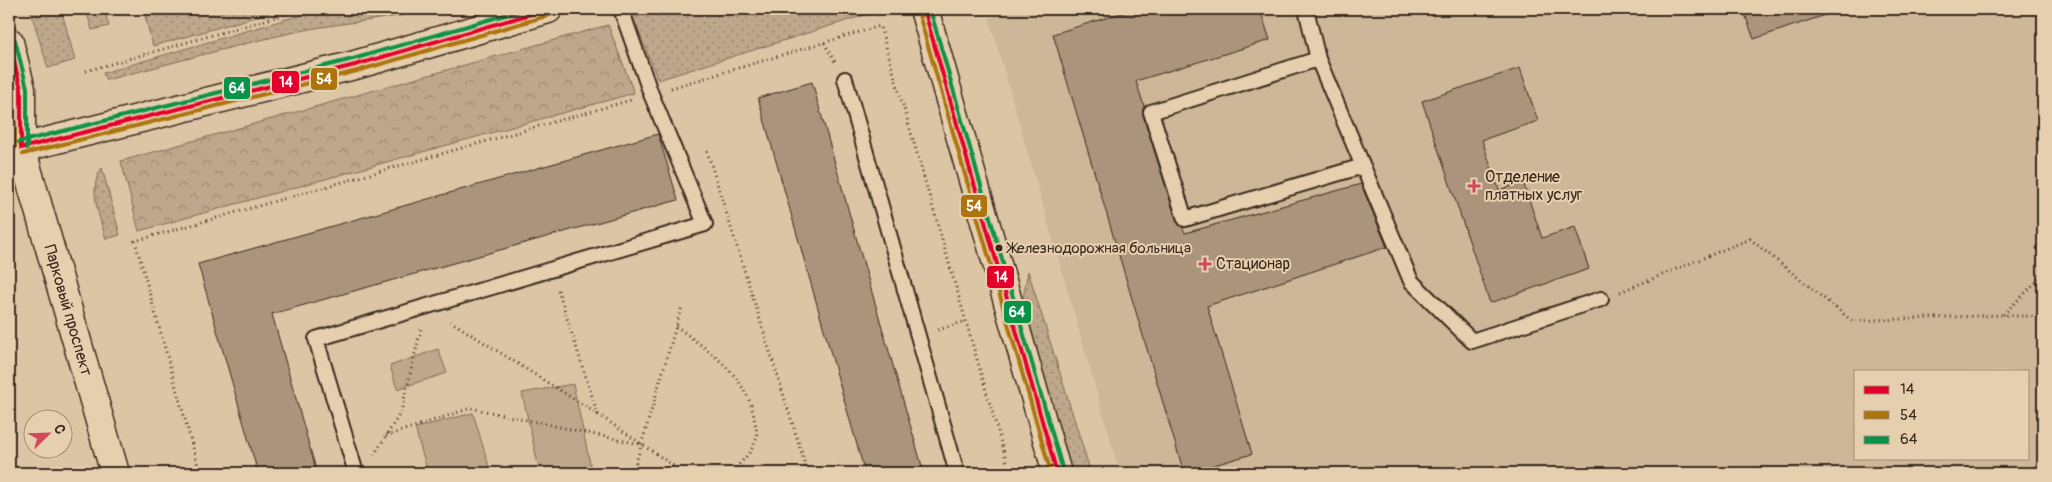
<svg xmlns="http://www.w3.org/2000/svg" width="2052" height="482" font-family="Pangolin,sans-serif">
  <defs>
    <pattern id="grass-dots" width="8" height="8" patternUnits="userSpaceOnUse" patternTransform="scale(1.25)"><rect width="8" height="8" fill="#bea88c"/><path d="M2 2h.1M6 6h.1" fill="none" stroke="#9c8972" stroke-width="1.8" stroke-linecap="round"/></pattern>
    <pattern id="forest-crowns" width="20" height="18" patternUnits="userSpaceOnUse" patternTransform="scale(1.25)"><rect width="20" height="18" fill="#bea88c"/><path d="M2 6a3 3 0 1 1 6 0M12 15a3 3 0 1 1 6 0" fill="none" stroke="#9c8972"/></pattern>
  </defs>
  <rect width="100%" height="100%" fill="#dcc5a5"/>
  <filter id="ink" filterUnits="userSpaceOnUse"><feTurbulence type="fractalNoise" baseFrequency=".02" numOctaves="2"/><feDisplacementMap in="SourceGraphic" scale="10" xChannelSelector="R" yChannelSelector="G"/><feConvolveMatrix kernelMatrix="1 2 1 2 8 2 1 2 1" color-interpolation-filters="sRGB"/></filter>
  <g filter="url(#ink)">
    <path fill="#cdb798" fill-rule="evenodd" d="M1024,9h1019v464h-923l-131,-455zM1856,371h172v87h-172z"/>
    <path fill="url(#grass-dots)" stroke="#7c6955" d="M30,9h31l14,51 -27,8z
      M86,9h18l5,17 -17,4z
      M170,9h113l-130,37 -8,-30z
      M321,9h114c-46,11 -94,13 -140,23 -63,14 -126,32 -189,48l-3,-7z
      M659,9h207l2,5 -210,66 -25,-63z
      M102,168l18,67 -14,4c-6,-21 -19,-51 -4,-71z
      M1028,271l63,202h-25l-44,-169z"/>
    <path fill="url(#forest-crowns)" stroke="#7c6955" d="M608,25l26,68 -495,138 -18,-70z"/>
    <path fill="#bea88c" stroke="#7c6955" d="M438,349l9,24 -50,16 -7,-23z
      M573,384l19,89h-52l-18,-80z
      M473,413l18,60h-63l-13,-45z"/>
    <path fill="#aa957b" stroke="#3b2a1e" d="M1135,9h125l10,31 -134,41 8,25 -1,9 34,107 6,6 2,5 176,-49 26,63 -180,59 45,148 -65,19h-3l-131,-439z
      M1743,9h87l1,4 -77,26z
      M1520,68l18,53 -56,19 17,50 24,-8 19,56 33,-11 14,42 -99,34 -68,-202z
      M812,82l46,162 66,229h-59l-107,-375z
      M658,134l20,66 -406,114 45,159h-59l-60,-209z"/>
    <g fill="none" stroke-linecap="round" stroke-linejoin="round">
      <defs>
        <path id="service" d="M1306,9l12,50 93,222 61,60 129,-42
          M1318,59l-167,53 34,107 178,-53
          M845,79l112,394
          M356,473l-40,-134 389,-115 -54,-130 -30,-85"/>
        <g id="minor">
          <path id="s1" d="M21,148l94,325"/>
        </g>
        <path id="secondary" d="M924,9l133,464
          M21,148l334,-83 193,-56"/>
        <path id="primary" d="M9,42l12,47v59"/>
      </defs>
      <use href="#service" stroke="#3b2a1e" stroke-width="18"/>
      <use href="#minor" stroke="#3b2a1e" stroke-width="31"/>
      <use href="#secondary" stroke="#3b2a1e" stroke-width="31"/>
      <use href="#primary" stroke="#3b2a1e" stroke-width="31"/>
      <path stroke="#3b2a1e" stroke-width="3" stroke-dasharray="1 4" stroke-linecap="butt" d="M824,43l11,19
        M86,71l218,-62
        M671,88l209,-62 130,447
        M707,151l101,322
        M2043,275l-40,40 40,2
        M558,290l40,125
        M1620,292l130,-53 102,82 151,-6
        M450,321l149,94 85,58
        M676,326c32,25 70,48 78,91 1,7 4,15 2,22 -4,14 -16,24 -25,34
        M938,330l28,-9
        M386,436l85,-28 168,36
        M374,455l27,-43 20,-83
        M200,473l-65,-232 496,-141
        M633,473l49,-167"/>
      <use href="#service" stroke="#e6cfae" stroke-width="14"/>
      <use href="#minor" stroke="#e6cfae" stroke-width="28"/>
      <use href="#secondary" stroke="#e6cfae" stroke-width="28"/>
      <use href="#primary" stroke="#e6cfae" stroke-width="28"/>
      <defs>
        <path id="bus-1" d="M924,9l133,464
          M9,42l12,47v59
          M21,148l334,-83 193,-56"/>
        <path id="bus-2" d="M918,11l133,462
          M9,66l6,24v58
          M23,154l334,-83 193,-56"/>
        <path id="bus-3" d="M930,9l133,462
          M15,40l12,48v60
          M19,142l334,-83 173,-50"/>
      </defs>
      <use href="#bus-1" stroke="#e6cfae" stroke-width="8"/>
      <use href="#bus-2" stroke="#e6cfae" stroke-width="8"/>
      <use href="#bus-3" stroke="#e6cfae" stroke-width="8"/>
      <use href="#bus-1" stroke="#e4002b" stroke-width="4"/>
      <use href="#bus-2" stroke="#ac740c" stroke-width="4"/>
      <use href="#bus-3" stroke="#099349" stroke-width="4"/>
    </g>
  </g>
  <g fill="#d1495b" stroke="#e6cfae" stroke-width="2">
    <path d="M1471.5 178.5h5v5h5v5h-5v5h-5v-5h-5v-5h5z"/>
    <path d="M1202.5 256.5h5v5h5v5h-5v5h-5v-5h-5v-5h5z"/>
  </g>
  <circle fill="#3b2a1e" stroke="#e6cfae" stroke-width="2" cx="999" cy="248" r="4.5"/>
  <g text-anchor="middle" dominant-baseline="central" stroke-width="4" stroke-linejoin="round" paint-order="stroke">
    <g font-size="15" fill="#3b2a1e" stroke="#e6cfae" text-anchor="start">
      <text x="1008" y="248">Железнодорожная больница</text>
    </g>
    <g font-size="16" fill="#3b2a1e" stroke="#e6cfae" text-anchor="start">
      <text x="1485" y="177">Отделение<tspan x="1485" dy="18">платных услуг</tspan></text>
      <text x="1216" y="264">Стационар</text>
    </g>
    <g font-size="16" fill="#3b2a1e" stroke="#e6cfae">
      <text stroke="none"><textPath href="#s1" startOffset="169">Парковый проспект</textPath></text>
    </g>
  </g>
  <g stroke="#e6cfae" stroke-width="2">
    <rect x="310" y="67" width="28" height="24" rx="5" fill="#ac740c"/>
    <rect x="271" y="70" width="29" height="24" rx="5" fill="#e4002b"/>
    <rect x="223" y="76" width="28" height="24" rx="5" fill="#099349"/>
    <rect x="960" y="194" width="28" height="24" rx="5" fill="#ac740c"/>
    <rect x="986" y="265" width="29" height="24" rx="5" fill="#e4002b"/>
    <rect x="1003" y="300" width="29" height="24" rx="5" fill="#099349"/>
  </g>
  <g font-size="14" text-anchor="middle" font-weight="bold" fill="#fff">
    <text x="324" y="84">54</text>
    <text x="286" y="87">14</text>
    <text x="237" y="93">64</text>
    <text x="974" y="211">54</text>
    <text x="1001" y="282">14</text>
    <text x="1017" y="317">64</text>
  </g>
  <rect width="2052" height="482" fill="none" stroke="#e6cfae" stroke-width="30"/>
  <rect x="15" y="15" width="2022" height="452" fill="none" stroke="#3b2a1e" stroke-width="2" filter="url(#ink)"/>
  <rect x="1854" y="370" width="175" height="90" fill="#e6cfae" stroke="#a28d74"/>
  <rect x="1864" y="386" width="25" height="8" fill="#e4002b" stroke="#a28d74"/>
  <text x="1900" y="394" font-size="15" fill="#3b2a1e">14</text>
  <rect x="1864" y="411" width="25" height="8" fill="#ac740c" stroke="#a28d74"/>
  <text x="1900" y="420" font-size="15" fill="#3b2a1e">54</text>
  <rect x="1864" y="436" width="25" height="8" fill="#099349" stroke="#a28d74"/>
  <text x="1900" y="444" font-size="15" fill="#3b2a1e">64</text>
  <g transform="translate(48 434) rotate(67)"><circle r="24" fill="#e6cfae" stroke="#a28d74"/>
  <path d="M0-4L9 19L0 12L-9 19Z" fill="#d1495b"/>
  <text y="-8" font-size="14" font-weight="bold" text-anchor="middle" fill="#3b2a1e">С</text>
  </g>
</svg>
